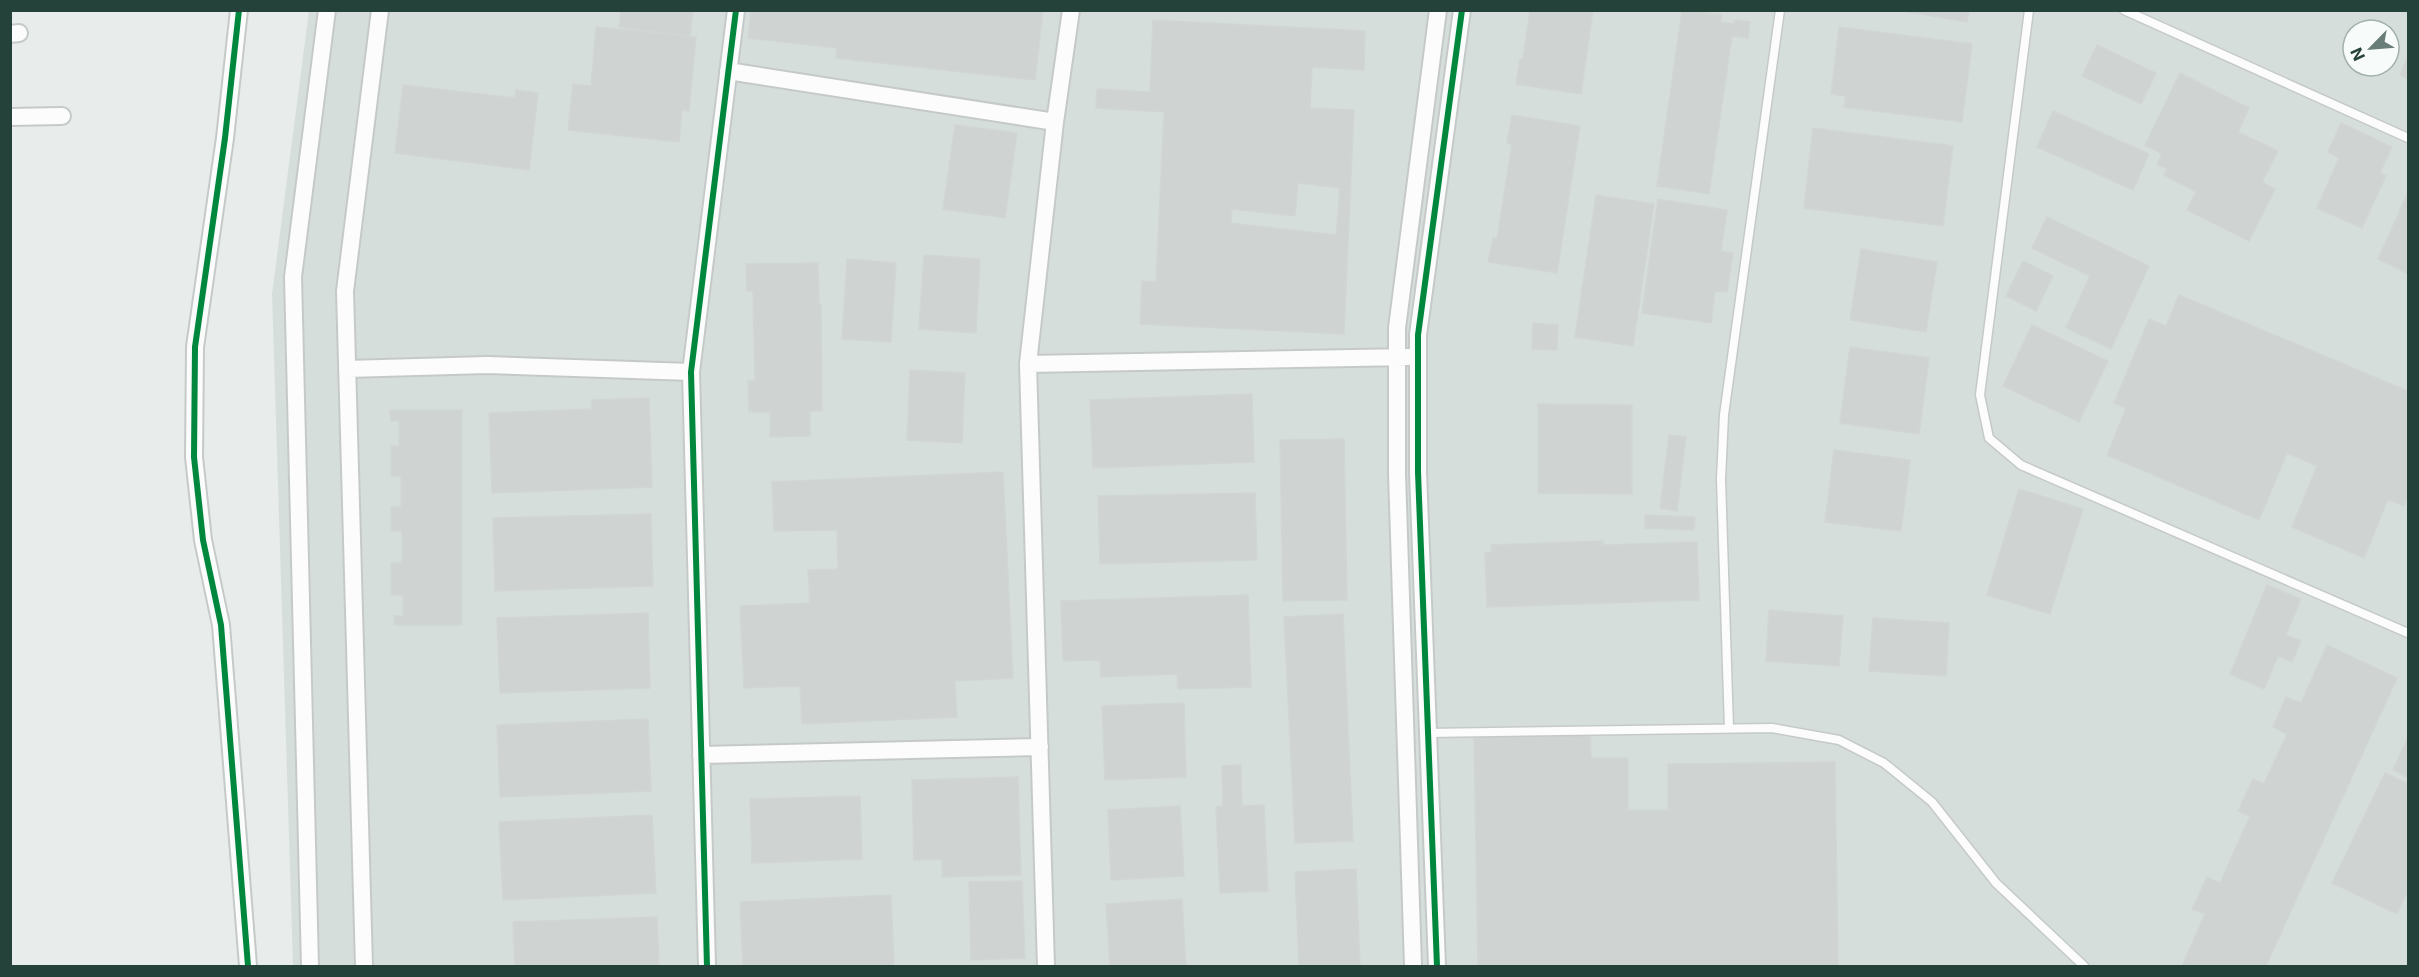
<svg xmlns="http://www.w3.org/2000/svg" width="2419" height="977" font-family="Inter,sans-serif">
  <rect width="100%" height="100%" fill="#e8edeb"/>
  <path fill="#d6dedb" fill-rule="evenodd" d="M309,11h2099v955h-2115l-21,-672zM2353,30h36v36h-36z"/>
  <path fill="#cfd4d2" stroke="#d1d6d4" stroke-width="1.5" fill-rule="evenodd" d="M621,10h72l-3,26 -71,-9z
    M751,10h292l-8,70 -199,-22 1,-10 -89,-10z
    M1530,10h63l-12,84 -65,-10 4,-25h3z
    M1682,10l40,5 -1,7 13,2 1,-4 15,2 -2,16 -16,-2 -23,158 -52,-8z
    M1897,10h72l-2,12z
    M1153,20l212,11 -1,39 -52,-3 -2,41 44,2 -10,224 -204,-10 2,-43 14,1 8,-170 -68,-4 1,-19 53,3zM1298,183l42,5 -4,47 -105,-12 1,-14 63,7z
    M596,27l100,10 -7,74 -7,-1 -3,32 -111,-12 5,-46 18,2z
    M1839,27l133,17 -10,78 -118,-15 2,-11 -15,-2z
    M2097,45l59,28 -15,31 -59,-28z
    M2408,56v23l-8,-4z
    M2180,73l69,35 -11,24 40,19 -16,31 13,7 -26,52 -62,-31 9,-18 -32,-17 3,-6 -10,-5 5,-10 -17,-9z
    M403,85l112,13 1,-8 22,3 -9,77 -134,-17z
    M2053,111l96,43 -16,36 -96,-43z
    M1512,115l68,11 -23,147 -69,-11 5,-24 4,1 15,-95 -5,-1z
    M2341,123l51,24 -12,26 6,3 -24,52 -45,-20 22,-50 -11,-6z
    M955,125l62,8 -12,85 -62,-9z
    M1813,128l140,18 -10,80 -139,-18z
    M2408,192v82l-30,-15z
    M1596,195l58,9 -21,142 -58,-9z
    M1658,199l69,11 -6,41 12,2 -6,39 -12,-1 -4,32 -69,-10z
    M2047,217l102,49 -38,83 -45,-21 24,-52 -58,-28z
    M1861,249l76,13 -11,70 -76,-12z
    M924,255l56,4 -4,74 -57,-4z
    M847,259l49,4 -5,79 -49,-3z
    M2023,261l30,15 -17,35 -30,-15z
    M818,263l1,41h2l1,107h-12v25l-40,1v-25h-21l-1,-31h7l-2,-90h-6l-1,-27z
    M2179,295l229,96v104l-4,11 -16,-7 -24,59 -72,-31 25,-61 -30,-13 -28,67 -152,-65 19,-47 -12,-5 35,-84 17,7z
    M1533,323l25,2 -1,25 -25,-1z
    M2032,325l76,36 -29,61 -76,-36z
    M1850,347l79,11 -10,76 -79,-11z
    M910,370l55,3 -3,70 -55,-3z
    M1252,394l2,68 -161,6 -3,-68z
    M649,398l3,89 -160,6 -3,-80 103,-4 -1,-9z
    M1538,404l94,1v89l-94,-1z
    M390,410h72v215h-68v-9h9v-21h-12v-32h11v-32h-11v-24h10v-31h-10v-30h8v-25h-8z
    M1669,435l17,2 -9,74 -17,-3z
    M1344,439l3,161 -64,1 -3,-161z
    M1834,450l76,10 -9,71 -76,-9z
    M1003,472l10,206 -58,3 2,36 -155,7 -2,-38 -56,2 -4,-82 70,-3 -2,-33 30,-1 -1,-39 -63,1 -2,-49z
    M2019,489l64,20 -33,105 -63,-19z
    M1255,493l2,67 -157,4 -2,-68z
    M651,514l2,72 -158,5 -2,-73z
    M1645,515l50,2 -1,13 -49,-2z
    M1603,541v4l94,-3 2,58 -212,7 -2,-54 7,-1 -1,-7z
    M2267,585l34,14 -15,36 15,6 -9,21 -14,-6 -14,33 -34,-15z
    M1248,595l3,92 -73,2 -1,-15 -76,3 -1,-17 -37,1 -2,-60z
    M1769,610l74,6 -4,50 -73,-5z
    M648,613l2,75 -150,5 -3,-75z
    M1343,614l10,227 -58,2 -11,-226z
    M1873,618l76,5 -3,53 -77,-5z
    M2327,645l70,33 -131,288h-84l23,-52 -13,-5 15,-32 13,6 30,-67 -12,-5 15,-32 11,5 23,-50 -14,-7 13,-30 15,6z
    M1184,703l2,74 -81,3 -3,-74z
    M648,719l3,72 -151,6 -3,-72z
    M1590,735l1,23h37v52h40v-46l167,-2 3,204h-360l-4,-229z
    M2408,737v41l-15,-8z
    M1241,765l1,41 22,-1 4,86 -48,2 -4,-86 7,-1 -1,-40z
    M2385,773l23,11v106l-11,24 -65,-31z
    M1018,777l3,98 -79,2v-18l-28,1 -2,-80z
    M860,796l2,63 -110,4 -2,-64z
    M1180,806l4,70 -73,4 -3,-70z
    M652,815l4,78 -153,7 -4,-78z
    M1356,869l4,97h-61l-4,-94z
    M1022,881l3,77 -54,2 -2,-78z
    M891,895l3,71h-151l-3,-64z
    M1182,899l4,67h-76l-4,-62z
    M657,917l2,49h-144l-2,-44z"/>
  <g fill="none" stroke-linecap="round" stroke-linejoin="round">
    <defs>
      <path id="service" d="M2029,10l-49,385 9,43 32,27 387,168
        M2124,10l284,128
        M1729,728l-8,-249 3,-64 56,-405
        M1428,733l344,-5 67,12 45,23 48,39 64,81 88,83"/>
      <path id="minor" d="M239,10l-14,128 -30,209 -1,110 9,83 18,85 27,341
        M10,34l9,-1
        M728,71l327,51
        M10,117l52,-1
        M1028,364l380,-7
        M347,369l140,-4 204,7
        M701,755l339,-8
        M310,966l-17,-689 34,-267
        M364,966l-19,-675 35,-281
        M707,966l-16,-594 45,-362
        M1046,966l-18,-602 27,-242 16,-112
        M1413,966l-16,-492v-146l41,-318
        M1437,966l-19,-494v-137l44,-325"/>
    </defs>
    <use href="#service" stroke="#c5cac8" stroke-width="11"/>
    <use href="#minor" stroke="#c5cac8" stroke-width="20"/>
    <use href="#service" stroke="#fcfcfc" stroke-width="8"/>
    <use href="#minor" stroke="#fcfcfc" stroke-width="16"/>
    <defs>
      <path id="cycleway" d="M239,10l-14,128 -30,209 -1,110 9,83 18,85 27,341
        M707,966l-16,-594 45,-362
        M1437,966l-19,-494v-137l44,-325"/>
    </defs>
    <use href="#cycleway" stroke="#f7fbf9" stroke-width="10"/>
    <use href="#cycleway" stroke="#00873e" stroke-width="6"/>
  </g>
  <rect width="2419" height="977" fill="none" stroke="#24423a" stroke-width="24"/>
  <g transform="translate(2371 48) rotate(245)"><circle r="28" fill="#f7fbf9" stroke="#a3b1ad" stroke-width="1.5"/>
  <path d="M0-4.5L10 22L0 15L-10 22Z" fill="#697e78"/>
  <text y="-9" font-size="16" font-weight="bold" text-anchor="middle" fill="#24423a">N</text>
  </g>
</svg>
